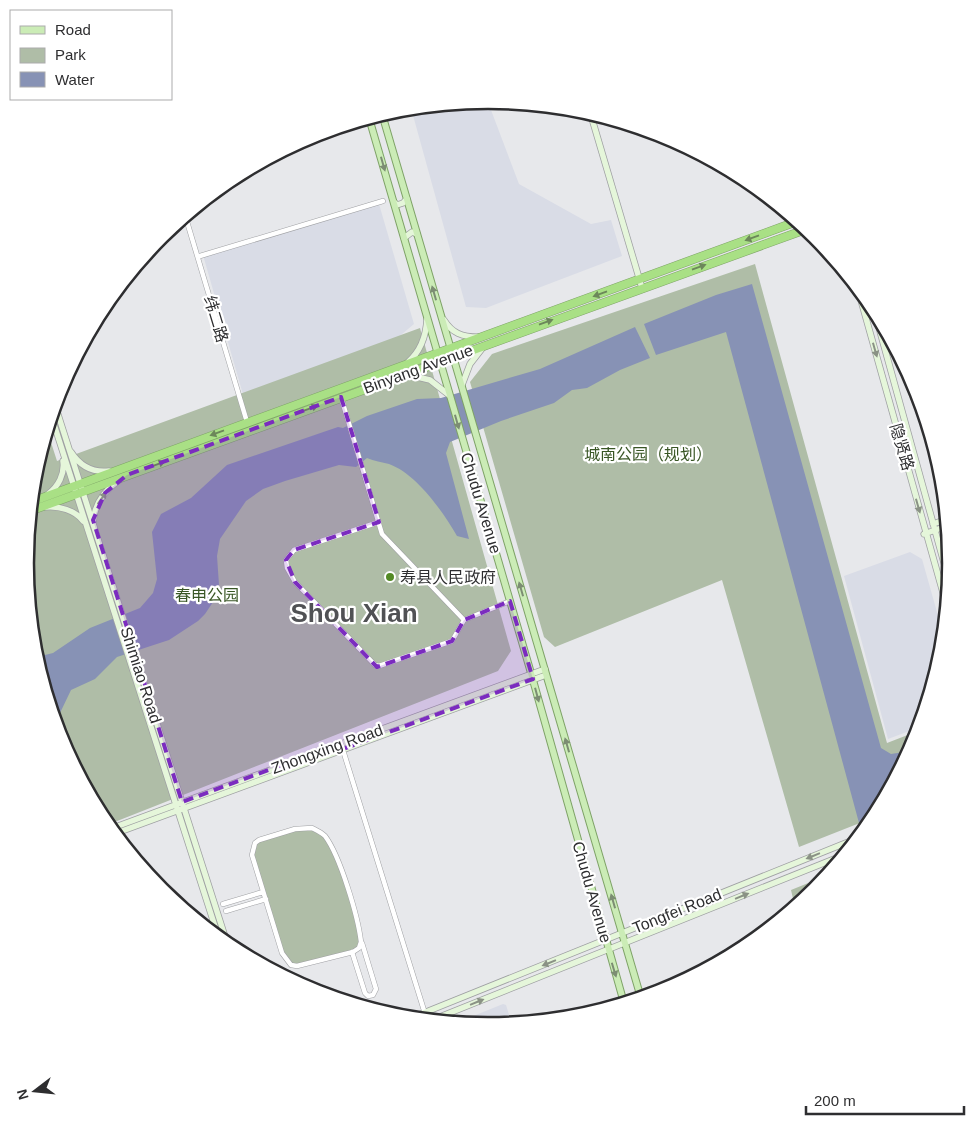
<svg xmlns="http://www.w3.org/2000/svg" width="976" height="1126" font-family="Arial,'Noto Sans SC',sans-serif">
  <rect width="100%" height="100%" fill="#e7e8eb"/>
  <path fill="#d9dce6" d="M482,101l9,9 28,74 72,40 20,-4 11,36 -136,52 -20,-1 -55,-199z
    M379,204l35,120 -25,21 -145,53 -41,-143z
    M910,552l12,7 22,78 -2,17 -22,73 -32,12 -44,-163z
    M503,1004l3,1 6,19 -24,2 -32,-3z"/>
  <path fill="#afbda7" d="M755,264l132,479 31,-12 -43,86 -76,30 -77,-267 -167,67 -11,-10 -74,-255 22,-28z
    M420,328l91,323 -13,20 -391,154 -47,-85 -26,-87 -9,-90 9,-91 13,-42 10,31z
    M311,829c4,2 8,4 11,6 14,12 36,87 37,107l-2,6 -6,3 -48,14 -12,-2 -8,-10 -29,-98 4,-13 37,-11z
    M828,875l-13,16 -20,16 -4,-17z"/>
  <path fill="#8792b5" d="M752,284l129,464 10,6 19,-3 -37,69 -11,14 -136,-502 -70,23 -12,-31 72,-29z
    M635,327l15,31 -30,12 -33,18 -15,2 -18,13 -53,18 -51,21 -4,11 23,86 -12,-3c-14,-24 -40,-62 -68,-72 -7,-2 -15,-3 -22,-6l-11,9 -17,-2 -54,16 -22,8 -17,12 -26,38 -3,17 2,29 -4,14 -10,15 -7,7 -29,19 -52,17 -22,22 -24,11 -11,23 -6,5 -21,-70 12,7 8,-2 37,-25 50,-20 13,-15 4,-14 -5,-47 9,-18 30,-16 36,-33 111,-38 5,1 24,-12 50,-17 24,-1 99,-29z"/>
  <g fill="none" stroke-linecap="round" stroke-linejoin="round">
    <defs>
      <path id="street" d="M185,215l62,207
        M200,256l183,-55
        M341,397l41,137 82,86 46,-19
        M379,522l-85,28 -8,10 1,8 8,14 80,83 4,1 73,-25 12,-21
        M342,747l85,273
        M312,828c4,2 9,4 13,8 15,20 33,80 36,106l-2,6 -6,4 -56,14 -6,-1 -9,-12 -30,-98 3,-12 4,-3 36,-11z
        M223,904l40,-12
        M226,911l40,-12
        M352,952l13,41 3,3 5,-1 3,-6 -14,-46"/>
      <path id="secondary" d="M590,112l52,176
        M394,202l3,3 6,-2 4,-4
        M404,238l8,-6 5,2
        M857,286l90,321
        M873,306l76,275
        M444,320c8,13 18,17 34,17
        M408,362c13,-11 18,-26 19,-43
        M409,375l21,5 19,15
        M462,385l8,-21 14,-18
        M55,405l173,541
        M51,415l168,524
        M71,452c9,14 21,21 38,19
        M48,494c10,-7 17,-20 15,-33
        M46,507c13,-1 29,3 37,14
        M93,523c1,-18 11,-32 25,-42
        M933,524l14,-5
        M924,534l23,-8
        M110,829l435,-160
        M114,834l432,-159
        M411,1018l447,-180
        M432,1020l412,-165"/>
      <path id="primary" d="M382,114l259,884
        M369,118l162,555 93,330"/>
      <path id="highway" d="M31,502l767,-281
        M30,511l777,-282"/>
    </defs>
    <use href="#street" stroke="#9fa0a3" stroke-width="5.5"/>
    <use href="#secondary" stroke="#9fa0a3" stroke-width="7"/>
    <use href="#primary" stroke="#7ea267" stroke-width="8"/>
    <use href="#highway" stroke="#7ea267" stroke-width="9"/>
    <use href="#street" stroke="#fff" stroke-width="4.5"/>
    <use href="#secondary" stroke="#e5f6da" stroke-width="5.5"/>
    <use href="#primary" stroke="#cbecb6" stroke-width="6"/>
    <use href="#highway" stroke="#a9e085" stroke-width="8"/>
  </g>
  <defs><path id="oneway-solid" d="M-6-.8H1V-3.2L6.5 0L1 3.2V.8H-6Z" transform="scale(1.25)"/></defs>
  <g fill="#7c8d73">
    <use href="#oneway-solid" transform="translate(383 164) rotate(74)"/>
    <use href="#oneway-solid" transform="translate(434 293) rotate(-106)"/>
    <use href="#oneway-solid" transform="translate(457 422) rotate(74)"/>
    <use href="#oneway-solid" transform="translate(521 589) rotate(-106)"/>
    <use href="#oneway-solid" transform="translate(537 695) rotate(75)"/>
    <use href="#oneway-solid" transform="translate(567 745) rotate(-106)"/>
    <use href="#oneway-solid" transform="translate(613 901) rotate(-106)"/>
    <use href="#oneway-solid" transform="translate(614 970) rotate(73)"/>
  </g>
  <g fill="#6c875a">
    <use href="#oneway-solid" transform="translate(752 238) rotate(160)"/>
    <use href="#oneway-solid" transform="translate(699 267) rotate(-20)"/>
    <use href="#oneway-solid" transform="translate(600 294) rotate(160)"/>
    <use href="#oneway-solid" transform="translate(546 322) rotate(-20)"/>
    <use href="#oneway-solid" transform="translate(311 408) rotate(-20)"/>
    <use href="#oneway-solid" transform="translate(217 433) rotate(160)"/>
    <use href="#oneway-solid" transform="translate(158 464) rotate(-20)"/>
  </g>
  <g fill="#8a9285">
    <use href="#oneway-solid" transform="translate(875 350) rotate(74)"/>
    <use href="#oneway-solid" transform="translate(102 498) rotate(-55)"/>
    <use href="#oneway-solid" transform="translate(918 506) rotate(74)"/>
    <use href="#oneway-solid" transform="translate(813 856) rotate(158)"/>
    <use href="#oneway-solid" transform="translate(742 896) rotate(-22)"/>
    <use href="#oneway-solid" transform="translate(549 963) rotate(158)"/>
    <use href="#oneway-solid" transform="translate(477 1002) rotate(-22)"/>
  </g>
  <path fill="#7b2cbf" fill-opacity="0.2" stroke="#7b2cbf" stroke-width="4" stroke-dasharray="10 6" stroke-linejoin="round" d="M341,397l38,125 -85,28 -8,10 9,22 82,85 75,-26 12,-21 46,-19 23,78 -190,70 -2,-6 -159,59 -89,-282 12,-27 22,-18z"/>
  <circle fill="#538a25" stroke="#fff" stroke-width="2" cx="390" cy="577" r="5"/>
  <g text-anchor="middle" dominant-baseline="central" stroke-width="4.5" stroke-linejoin="round" paint-order="stroke">
    <g font-size="16" fill="#2e2e30" stroke="#fff">
      <text transform="translate(216 319) rotate(73)">纬二路</text>
      <text transform="translate(418 369) rotate(-20)">Binyang Avenue</text>
      <text transform="translate(902 447) rotate(74)">隐贤路</text>
      <text transform="translate(481 503) rotate(73)">Chudu Avenue</text>
      <text transform="translate(141 675) rotate(72)">Shimiao Road</text>
      <text transform="translate(327 749) rotate(-20)">Zhongxing Road</text>
      <text transform="translate(592 892) rotate(74)">Chudu Avenue</text>
      <text transform="translate(677 911) rotate(-22)">Tongfei Road</text>
    </g>
    <g font-size="16" fill="#395625" stroke="#fff">
      <text x="648" y="454">城南公园（规划）</text>
      <text x="207" y="595">春申公园</text>
    </g>
    <g font-size="16" fill="#2e2e30" stroke="#fff" text-anchor="start">
      <text x="400" y="577">寿县人民政府</text>
    </g>
    <g font-size="26" font-weight="bold" fill="#505154" stroke="#fff">
      <text x="354" y="613">Shou Xian</text>
    </g>
  </g>
  <path d="M0 0H976V1126H0ZM34 563a454 454 0 1 1 908 0a454 454 0 1 1-908 0Z" fill="#fff" fill-rule="evenodd"/>
  <path fill="none" stroke="#2e2e30" stroke-width="2.5" d="M34 563a454 454 0 1 1 908 0a454 454 0 1 1-908 0Z"/>
  <rect x="10" y="10" width="162" height="90" fill="#ffffff" stroke="#ababac"/>
  <rect x="20" y="26" width="25" height="8" fill="#cbecb6" stroke="#ababac"/>
  <text x="55" y="35" font-size="15" fill="#2e2e30">Road</text>
  <rect x="20" y="48" width="25" height="15" fill="#afbda7" stroke="#ababac"/>
  <text x="55" y="60" font-size="15" fill="#2e2e30">Park</text>
  <rect x="20" y="72" width="25" height="15" fill="#8792b5" stroke="#ababac"/>
  <text x="55" y="85" font-size="15" fill="#2e2e30">Water</text>
  <g transform="translate(35 1091) rotate(254)" stroke="#ffffff" stroke-width="4" paint-order="stroke">
  <path d="M0-4L9 19L0 12L-9 19Z" fill="#2e2e30"/>
  <text y="-8" font-size="14" font-weight="bold" text-anchor="middle" fill="#2e2e30">N</text>
  </g>
  <path d="M806 1106v8h158v-8" fill="none" stroke="#2e2e30" stroke-width="2.5"/>
  <text x="814" y="1106" font-size="15" fill="#2e2e30" stroke="#ffffff" stroke-width="4" paint-order="stroke">200 m</text>
</svg>
